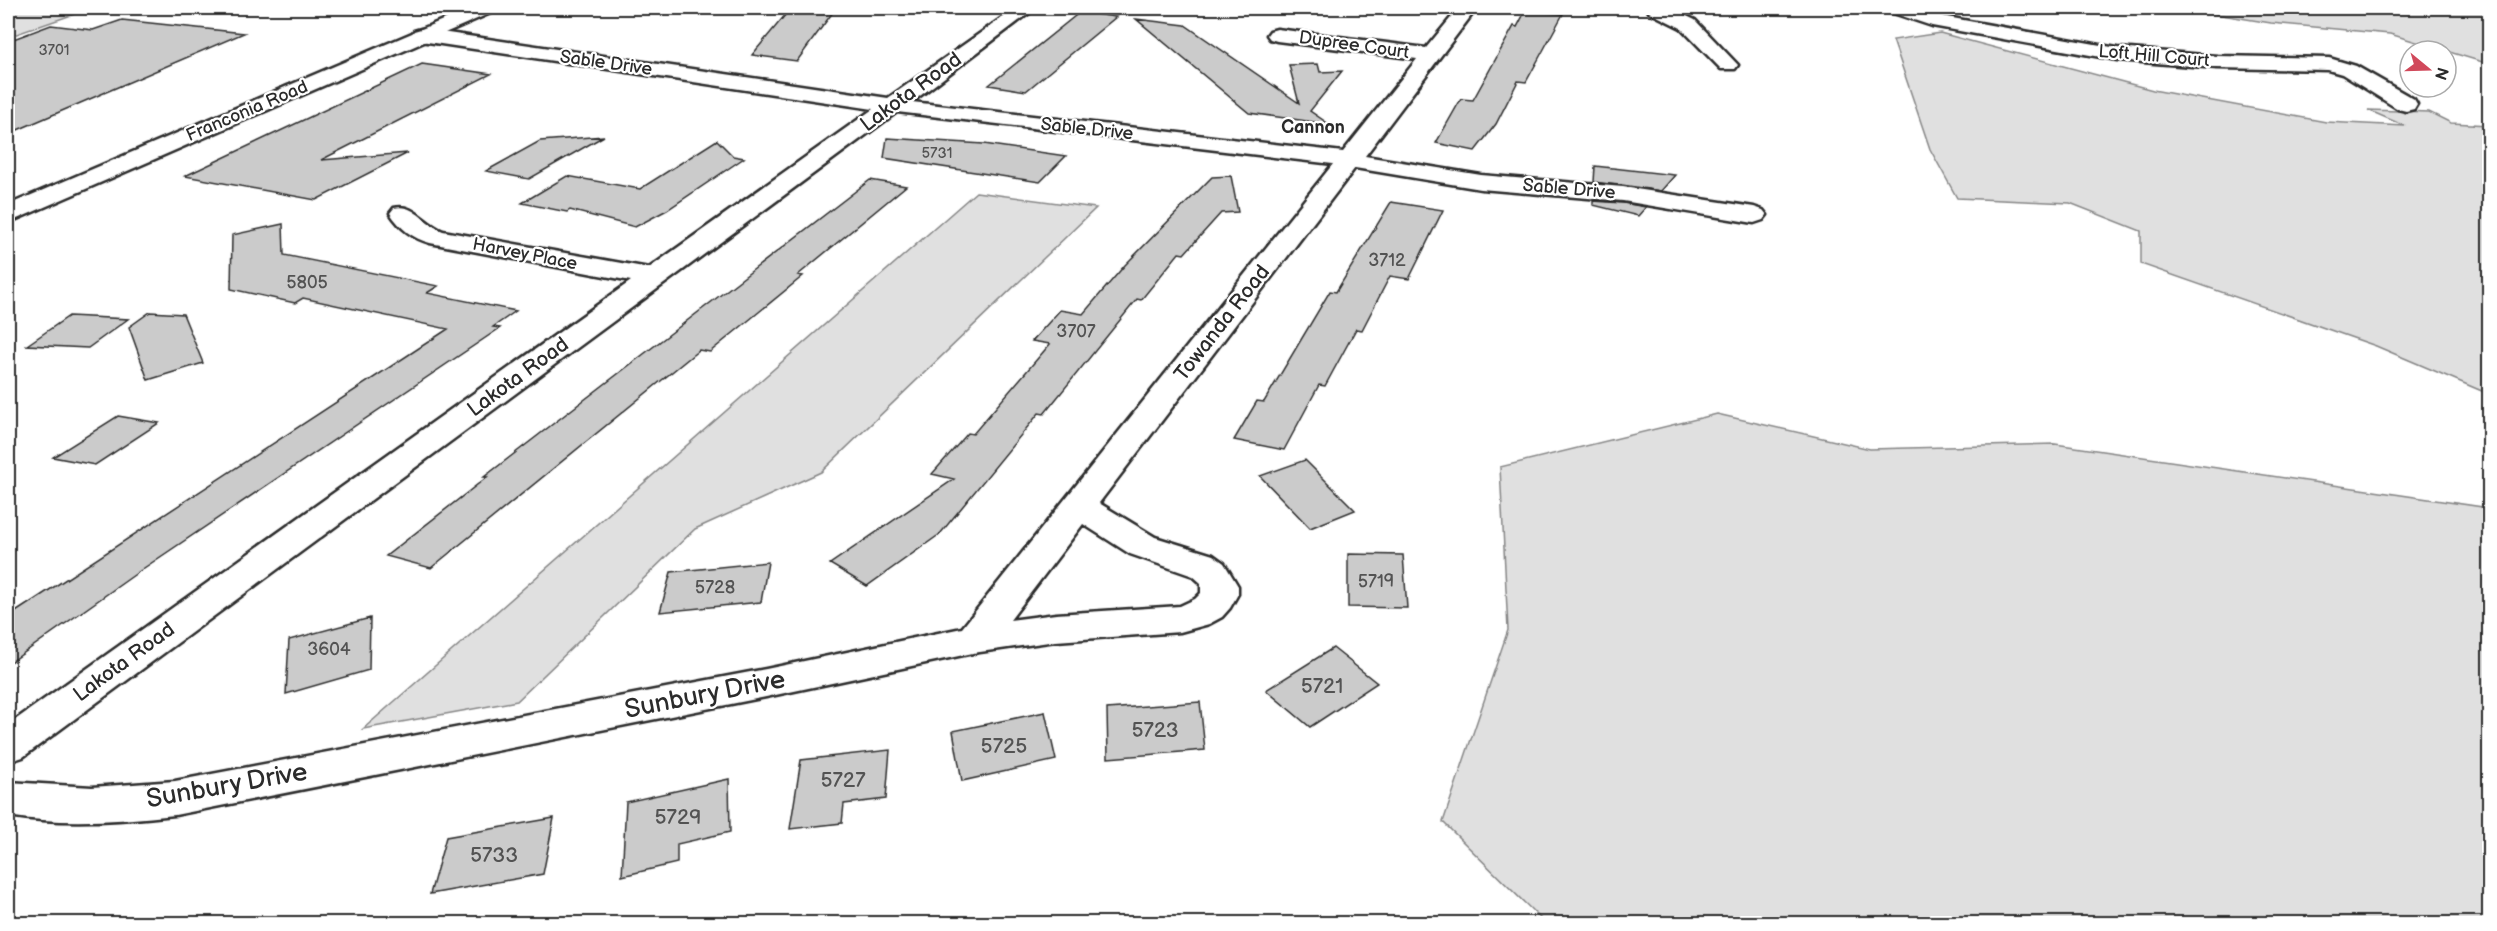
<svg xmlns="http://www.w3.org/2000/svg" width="2497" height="931" font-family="'Balsamiq Sans',sans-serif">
  <rect width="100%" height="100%" fill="#fff"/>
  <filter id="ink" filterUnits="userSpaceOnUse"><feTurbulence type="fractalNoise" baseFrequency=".0167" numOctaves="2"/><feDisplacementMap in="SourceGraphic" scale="12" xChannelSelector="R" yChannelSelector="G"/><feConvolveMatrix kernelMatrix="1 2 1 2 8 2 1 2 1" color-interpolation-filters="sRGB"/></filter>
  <g filter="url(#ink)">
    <path fill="#e0e0e0" stroke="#868686" stroke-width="1.5" d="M8,8h84l-84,29z
      M2178,8h311v56l-99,-30 -119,-11z
      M1940,33l213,57 173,32 79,4 -37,-16 61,2 22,11 38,2v269l-113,-48 -235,-82v-33l-71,-28 -113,-5 -27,-49 -37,-109z
      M976,192l120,16 -275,264 -126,57 -178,172 -154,28z
      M1717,414l153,35 185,-5 434,64v415h-944l-102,-101 65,-192 -8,-163z"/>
    <path fill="#cbcbcb" stroke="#2b2b2b" stroke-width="1.5" d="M791,8h45l-39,53 -45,-6z
      M1526,10l37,4 -37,68 -8,-1 -22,43 -21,27 -39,-8 25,-44 12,1 41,-74 3,1z
      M1080,12l36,5 -90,74 -37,-6z
      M1136,19l49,6 114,78 -10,-38 29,-1 2,8 22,-1 -32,40 19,13 -80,-11z
      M122,20l122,13 -236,101v-93l43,-16 42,5z
      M422,64l69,10 -170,86 87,-7 -92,47 -131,-24z
      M604,136l-75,43 -43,-8 54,-30z
      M887,138l97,6 82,12 -26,26 -156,-24z
      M717,140l16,16 11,2 -77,52 -32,17 -65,-17 -3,2 -45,-9 45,-27 73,13z
      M1595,166l80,9 -14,16 -67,-9z
      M1231,176l7,36 -17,1 -37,41 -5,-1 -38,47 -4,-1 -93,115 -5,-1 -99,121 -73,52 -37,-22 124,-85 -22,-5 36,-41 5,1 77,-90 -18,-3 28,-31 23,4 42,-49 87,-88z
      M870,180l36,6 -108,89 5,1 -93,76 -11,-2 -268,218 -45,-12 101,-79h-3z
      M1593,201l30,2 23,4 -8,9 -45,-11z
      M1391,202l52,8 -34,69 -19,-3 -28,54 -6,-1 -31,57 -6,-1 -35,65 -50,-10 23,-39 7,1 66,-111 6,1z
      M283,224l1,31 154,31 -11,7 89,18 -23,16 7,1 -356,240 -136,96v-47l440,-288 -145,-31 -8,5 -64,-14 1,-54z
      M150,312l33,2 20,49 -55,17 -19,-53z
      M69,316l59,3 -40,29 -61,-3z
      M118,416l41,7 -64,42 -42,-8z
      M1305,460l50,50 -45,18 -50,-52z
      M1348,554l55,1 4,53 -59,-1z
      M768,562l-7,40 -101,10 11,-40z
      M370,618l-1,52 -83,24 3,-54z
      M1333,648l44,35 -67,44 -44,-37z
      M1200,702l5,48 -97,8 -1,-49z
      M1045,712l11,48 -94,21 -9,-50z
      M890,750l-4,49 -42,5 -2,19 -52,6 11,-69z
      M729,779l1,53 -53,12v19l-55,13 4,-74z
      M554,818l-11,56 -113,20 16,-57z"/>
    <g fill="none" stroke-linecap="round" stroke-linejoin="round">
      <defs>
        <path id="minor" d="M1016,8h20l-124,94 431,50 74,-93 -140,-18 -7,-2 -3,-4 3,-4 7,-2 149,19 33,-40h18l-112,148 116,19 142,12 131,20 9,3 4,5 -4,5 -9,3 -131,-22 -142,-12 -126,-21 -256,335 56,34 58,18 11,8 14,23v8l-8,14 -8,9 -13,7 -29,8 -124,9 -83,12 -207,44 -591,118c-56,6 -112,10 -167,1v-34l84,5 83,-6 591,-112 196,-41 371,-464 -436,-52 -874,645 -15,5v-37l623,-444 -201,-38c-18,-5 -29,-14 -40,-30l4,-5c20,-5 29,15 49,23l206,37 224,-159 -452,-68 -7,-2 -3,-4 3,-4 7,-2 467,69zM1083,524l47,30 63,22 8,7v10l-6,6 -15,7 -124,8 -46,6z
          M1647,8h23l25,12 43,45 -3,4h-14l-40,-41 -32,-16z
          M1888,8h26l22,7 181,33 100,8 112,2 27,8 58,33 3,5 -3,5 -8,2 -8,-2 -56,-35 -14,-4 -111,-2 -100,-8 -185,-34 -42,-14z"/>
        <path id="major" d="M471,8h24l-2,4 -476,207 -9,2v-16z"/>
      </defs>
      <use href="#minor" stroke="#2b2b2b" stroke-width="5"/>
      <use href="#major" stroke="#2b2b2b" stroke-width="5"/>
      <use href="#minor" fill="#fff" fill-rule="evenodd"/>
      <use href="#major" fill="#fff" fill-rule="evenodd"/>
    </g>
  </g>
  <g text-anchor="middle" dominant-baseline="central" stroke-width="4.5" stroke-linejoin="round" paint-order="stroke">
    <g font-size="15" fill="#535353">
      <text x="54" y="50">3701</text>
      <text x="937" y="153">5731</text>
    </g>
    <g font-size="18" fill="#2b2b2b" stroke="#fff">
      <text transform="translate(1354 45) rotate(8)">Dupree Court</text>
      <text transform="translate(2154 56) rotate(5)">Loft Hill Court</text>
      <text transform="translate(606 63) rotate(8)">Sable Drive</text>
      <text transform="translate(247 111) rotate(-23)">Franconia Road</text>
      <text transform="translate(1087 129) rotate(6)">Sable Drive</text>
      <text transform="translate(1569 189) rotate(5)">Sable Drive</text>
      <text transform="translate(525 254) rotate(11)">Harvey Place</text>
    </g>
    <g font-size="18" font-weight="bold" fill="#2b2b2b" stroke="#fff">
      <text x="1313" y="127">Cannon</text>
    </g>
    <g font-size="18" fill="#535353">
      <text x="1387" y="260">3712</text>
      <text x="307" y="282">5805</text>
      <text x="1076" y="331">3707</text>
      <text x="1376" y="581">5719</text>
      <text x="715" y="587">5728</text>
      <text x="329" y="649">3604</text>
    </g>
    <g font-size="21" fill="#2b2b2b" stroke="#fff">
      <text transform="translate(911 92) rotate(-36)">Lakota Road</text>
      <text transform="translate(1222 323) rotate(-52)">Towanda Road</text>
      <text transform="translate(518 377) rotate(-36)">Lakota Road</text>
      <text transform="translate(124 662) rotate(-36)">Lakota Road</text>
    </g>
    <g font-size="21" fill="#535353">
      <text x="1322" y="686">5721</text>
      <text x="1155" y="730">5723</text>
      <text x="1004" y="746">5725</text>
      <text x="843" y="780">5727</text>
      <text x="678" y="817">5729</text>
      <text x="494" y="855">5733</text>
    </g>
    <g font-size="26" fill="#2b2b2b" stroke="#fff">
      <text transform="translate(705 695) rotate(-11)">Sunbury Drive</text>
      <text transform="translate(227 786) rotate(-10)">Sunbury Drive</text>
    </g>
  </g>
  <rect width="2497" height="931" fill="none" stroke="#fff" stroke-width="30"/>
  <rect x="15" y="15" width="2467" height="901" fill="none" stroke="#2b2b2b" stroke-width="2" filter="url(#ink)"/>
  <g transform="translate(2428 69) rotate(109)"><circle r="28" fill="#ffffff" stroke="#aaaaaa" stroke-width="1.5"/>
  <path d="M0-4.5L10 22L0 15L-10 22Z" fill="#d1495b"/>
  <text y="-9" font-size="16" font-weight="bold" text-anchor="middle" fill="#2b2b2b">N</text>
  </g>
</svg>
